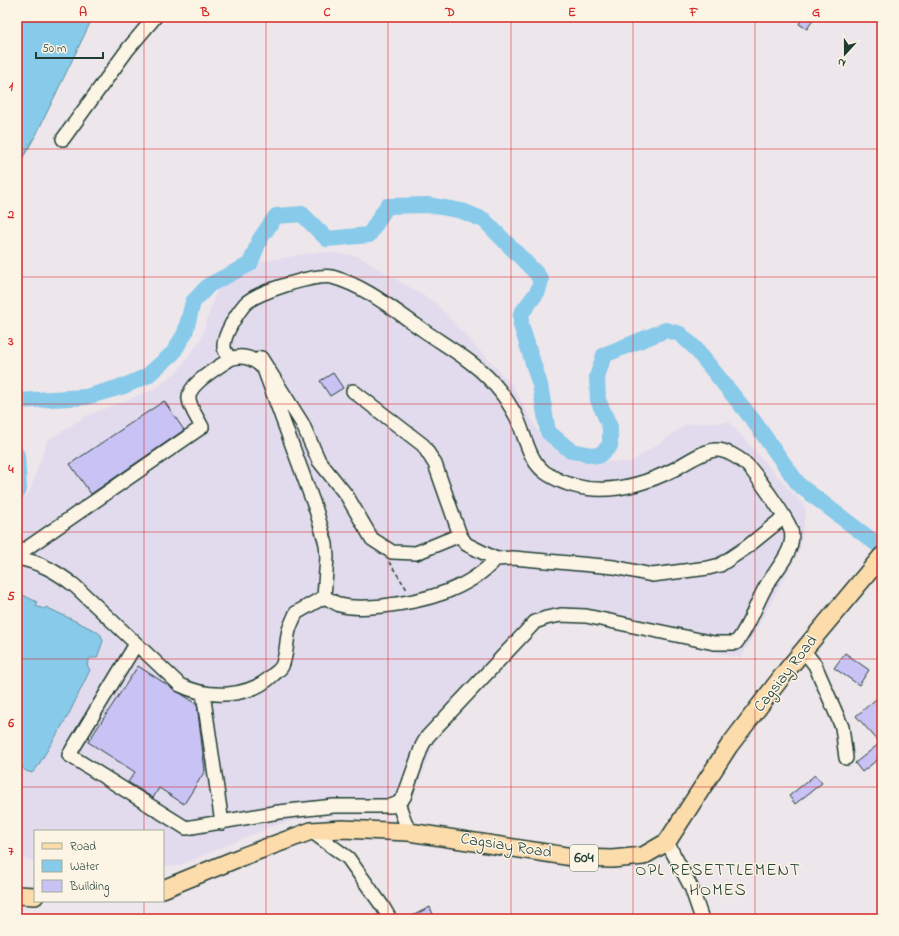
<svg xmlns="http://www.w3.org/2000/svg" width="899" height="936" font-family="'Indie Flower',sans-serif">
  <rect width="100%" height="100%" fill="#ede6ea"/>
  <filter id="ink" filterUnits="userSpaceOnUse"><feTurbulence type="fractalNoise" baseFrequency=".025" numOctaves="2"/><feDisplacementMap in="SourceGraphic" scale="8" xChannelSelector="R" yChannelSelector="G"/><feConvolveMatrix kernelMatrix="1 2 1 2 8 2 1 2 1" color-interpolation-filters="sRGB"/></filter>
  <g filter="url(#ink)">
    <path fill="#e2dbed" d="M319,252l39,4 77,47 78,83 27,49 33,26 58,1 56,-38 42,-2 77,86 -6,41 -59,109 -145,-34 -32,-3 -27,9 -99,106 -31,73 -91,5 -46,13 -92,39h-15v-35h-128v30l-18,-3v-352l12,-13 18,-52 39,-25 69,-27 24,-19 22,-31 16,-49 41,-28z"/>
    <path fill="#88caea" stroke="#5e92a1" d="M17,17h76l-56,116 -20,35z
      M17,592l20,10 -1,4 8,3 2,-2 50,24 5,4 2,6 -6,17h-7l-3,7 3,5 -22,46 -32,53 -4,4 -6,-2 -9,-8z"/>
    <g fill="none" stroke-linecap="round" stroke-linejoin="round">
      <path stroke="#88caea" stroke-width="16" d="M17,401l69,-4 38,-11 23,-10 26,-23 12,-20 8,-31 16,-17 41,-21 10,-25 16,-23 26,-2 25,25 42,-4 18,-29 42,-1 33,6 22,9 52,53 5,7 -3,11 -17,23v11l19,60 8,47 23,19 27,5 12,-10v-19l-12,-27 -1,-23 7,-22 62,-25 14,4 15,14 58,72 46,65 83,63
        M17,455l2,34 -2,4"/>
    </g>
    <path fill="#c9c2f4" stroke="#1f3d34" d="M803,17l10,3 -6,9 -8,-5z
      M333,373l10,15 -13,8 -10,-15z
      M164,401l20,29 -93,64 -21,-30z
      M845,653l24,17 -10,15 -25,-17z
      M138,666l59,38 8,67 -21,33 -25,-16 -6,10 -25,-16 7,-10 -47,-30z
      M882,694v62l-20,16 -7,-9 25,-20 -24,-27z
      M815,775l7,8 -27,21 -6,-8z
      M430,907l5,12h-29z"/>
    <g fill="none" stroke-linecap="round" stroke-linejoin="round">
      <defs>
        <path id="minor" d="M63,139l65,-90 27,-32
          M230,359c13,-5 24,-1 34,10l52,141 10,34 1,13 -3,40
          M257,361l4,-3 41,65 17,38 28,35 25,43 20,13 24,1 44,-18
          M353,391l70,54 12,19 25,71 6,9 30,15
          M17,555l185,-128c-4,-8 -12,-19 -13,-28 -2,-15 30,-32 41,-40 -2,-4 -6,-8 -6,-12 -1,-12 14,-35 21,-43 11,-12 72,-31 87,-27 34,9 63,34 91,53 26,18 56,34 76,60 6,7 12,17 17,26 10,20 12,47 33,59 41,25 86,14 126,-6 12,-7 26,-17 40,-19 10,-1 24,8 31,14 8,7 43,57 45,66 1,3 1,10 0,13 -2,14 -19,32 -26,45 -10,18 -16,39 -29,55h-22l-128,-27 -25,-1 -15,3 -11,4 -108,115 -5,9 -18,51 -6,6 11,29
          M17,558c23,4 40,14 58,28l105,99c29,14 69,13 93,-10 3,-3 7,-5 9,-9 5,-11 4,-24 7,-36 2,-6 5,-12 7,-17l28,-16c5,2 11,6 16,8 14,4 29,2 43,1 41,-5 84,-15 113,-47l17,-1 101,9 38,8 56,-7 12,-3 27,-18 37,-30
          M136,644l-67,111 117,73 93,-16 55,-6h57l7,-3
          M804,651l11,14 27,62 4,31
          M203,693l19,130
          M311,831l37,27 35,49 7,12
          M667,842l24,45 11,32"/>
        <path id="major" d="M163,889l78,-32 70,-26 31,-2 67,3 170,26 33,1 31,-3 24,-14 62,-96 58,-76 95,-114
          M17,895l18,1"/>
      </defs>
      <use href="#minor" stroke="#1f3d34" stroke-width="16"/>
      <use href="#major" stroke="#1f3d34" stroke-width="20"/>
      <path stroke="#1f3d34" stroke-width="1.5" stroke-dasharray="4 3" stroke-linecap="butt" d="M389,562l19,29"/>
      <use href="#minor" stroke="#fcf5e5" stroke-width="13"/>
      <use href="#major" stroke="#fddcac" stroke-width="17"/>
    </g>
  </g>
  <path fill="none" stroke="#d62828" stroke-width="1" stroke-opacity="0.55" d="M144,17v814M266,17v902M388,17v902M511,17v902M633,17v902M755,17v902M17,149h865M17,277h865M17,404h865M17,532h865M17,659h865M17,787h865M144,901v18"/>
  <g text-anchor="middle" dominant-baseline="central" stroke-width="3" stroke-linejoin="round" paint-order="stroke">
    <rect fill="#fcf5e5" stroke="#617469" stroke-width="1" x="570" y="845" width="28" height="26" rx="3"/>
    <g font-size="15" font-weight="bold" fill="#1f3d34">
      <text x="584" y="858">604</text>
    </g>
    <g font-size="16" fill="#1f3d34" stroke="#fcf5e5">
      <text transform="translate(786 674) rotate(-52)">Cagsiay Road</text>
      <text transform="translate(506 846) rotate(9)">Cagsiay Road</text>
    </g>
    <g font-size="17" letter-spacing="1" fill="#1f3d34" stroke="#fcf5e5">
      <text x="718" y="870">OPL RESETTLEMENT<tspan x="718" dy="20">HOMES</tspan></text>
    </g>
  </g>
  <rect width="899" height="936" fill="none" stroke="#fcf5e5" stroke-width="44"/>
  <rect x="34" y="830" width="130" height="72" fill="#fcf5e5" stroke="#a4ab9e"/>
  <rect x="42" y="843" width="20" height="6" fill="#fddcac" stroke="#a4ab9e"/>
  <text x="70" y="850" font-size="12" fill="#1f3d34">Road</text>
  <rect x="42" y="860" width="20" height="12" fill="#88caea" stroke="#a4ab9e"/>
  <text x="70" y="870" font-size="12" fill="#1f3d34">Water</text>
  <rect x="42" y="880" width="20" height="12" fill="#c9c2f4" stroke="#a4ab9e"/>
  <text x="70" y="890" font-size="12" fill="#1f3d34">Building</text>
  <g transform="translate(845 54) rotate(201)" stroke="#fcf5e5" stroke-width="3" paint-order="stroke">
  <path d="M0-3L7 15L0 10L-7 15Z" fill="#1f3d34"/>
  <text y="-6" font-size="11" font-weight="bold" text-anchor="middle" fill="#1f3d34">N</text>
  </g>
  <path d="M36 52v6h67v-6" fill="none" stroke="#1f3d34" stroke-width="2"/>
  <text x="42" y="52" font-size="12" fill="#1f3d34" stroke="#fcf5e5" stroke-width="3" paint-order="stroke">50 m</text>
  <rect x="22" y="22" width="855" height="892" fill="none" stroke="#d62828" stroke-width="1.5"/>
  <g font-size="13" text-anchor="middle" font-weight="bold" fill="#d62828">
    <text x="83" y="16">A</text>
    <text x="205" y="16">B</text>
    <text x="327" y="16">C</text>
    <text x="450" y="16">D</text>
    <text x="572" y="16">E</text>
    <text x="694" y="16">F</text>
    <text x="816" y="16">G</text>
    <text x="11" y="90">1</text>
    <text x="11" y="218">2</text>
    <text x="11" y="345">3</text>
    <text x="11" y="473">4</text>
    <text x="11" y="600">5</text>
    <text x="11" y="727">6</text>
    <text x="11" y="855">7</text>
  </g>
</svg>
